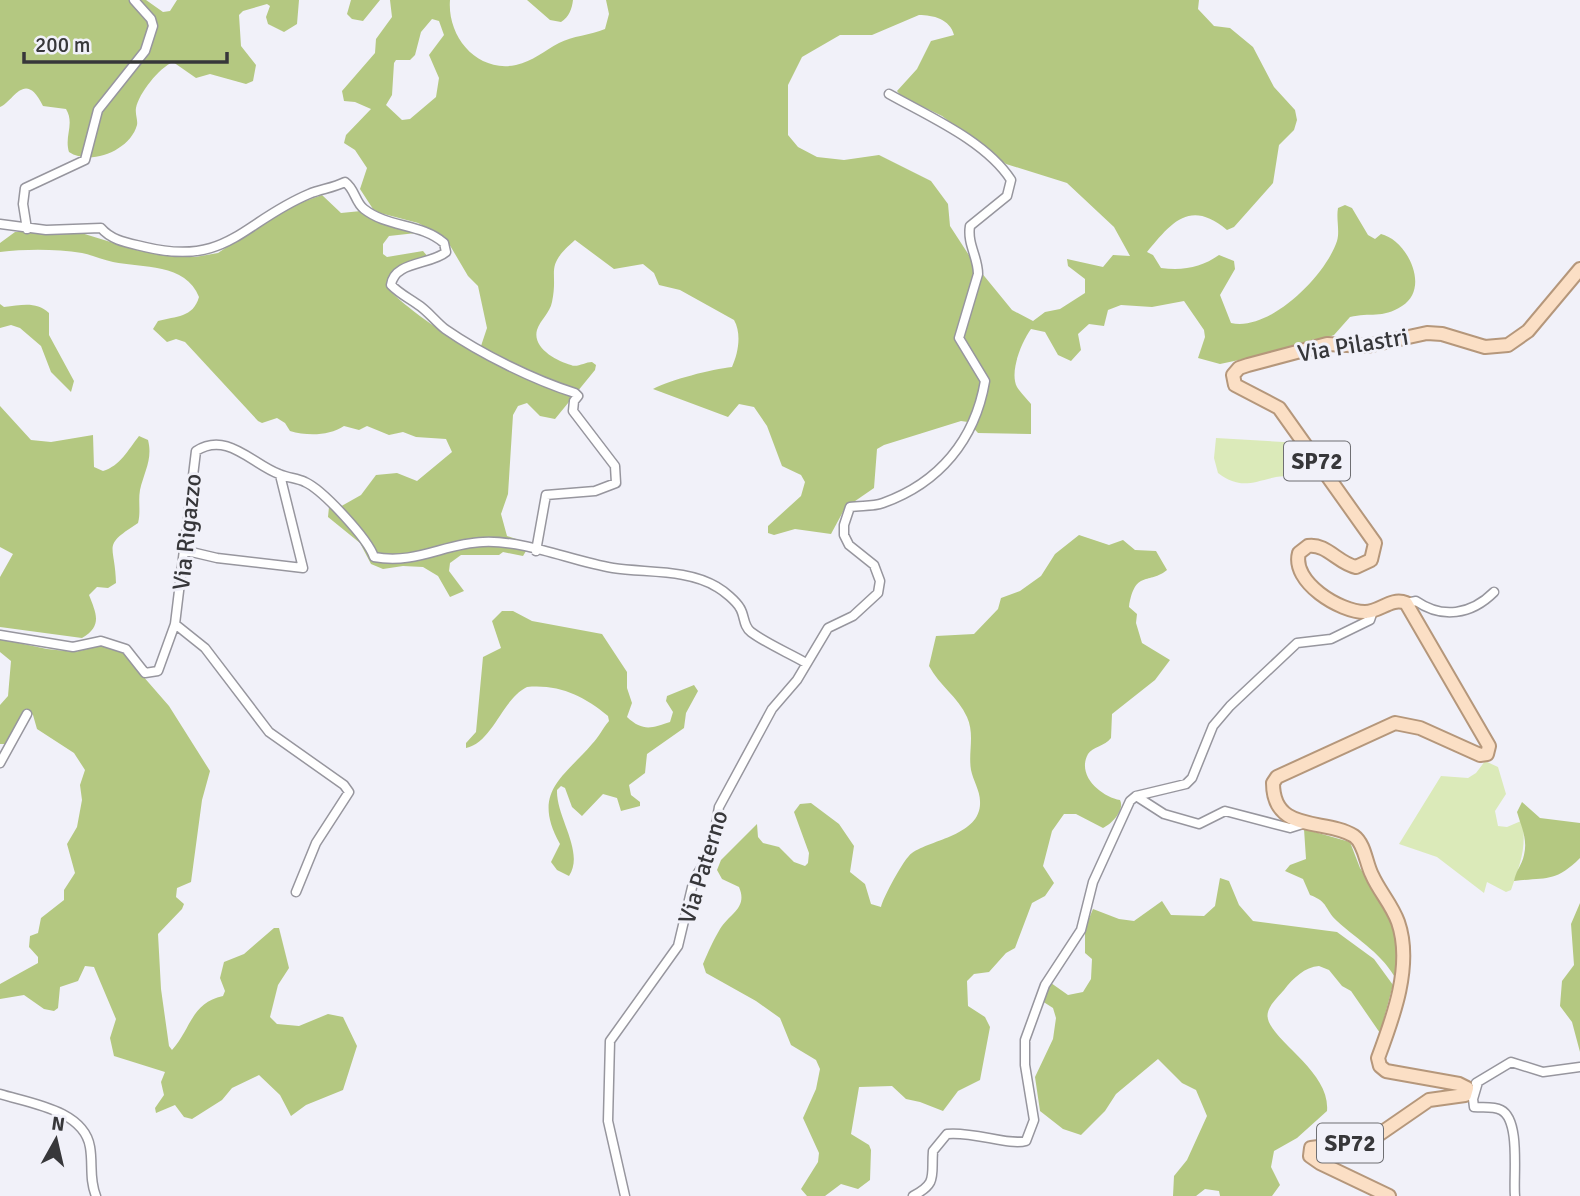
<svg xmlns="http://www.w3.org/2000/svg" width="1580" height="1196" font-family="Signika,sans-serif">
  <rect width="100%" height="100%" fill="#f1f1f9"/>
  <path fill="#dbeab9" d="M1216,438l84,5 21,28c-15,8 -29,3 -45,6 -24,5 -35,13 -58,-4l-4,-15z
    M1485,761l13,6 8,27 -11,17 3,15 9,1 14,-6 2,5c3,25 -4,41 -12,64l-5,2 -19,-10 -3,11 -47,-36 -38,-13 42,-68 27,2 8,-5z"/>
  <path fill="#b4c881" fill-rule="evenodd" d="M0,0h146l17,12 7,-1 7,-11h122l-2,24 -13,8 -16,-8 -2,-7 4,-11 -3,-2 -24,7 -4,4 2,31 15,19 -3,16 -7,3 -36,-10 -14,4 -23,-16c-14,6 -34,31 -37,46 -1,6 2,12 1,17 -7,26 -47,41 -68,27 -5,-16 6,-28 -3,-43l-23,-3c-18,-37 -29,-5 -43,1z
    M351,0h29l-17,21 -11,-2 -5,-5z
    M390,0h60c-3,37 27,73 66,65 17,-4 28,-14 43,-22 13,-7 32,-8 46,-14l4,-15 -3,-14h593l-1,9 16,17 16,2 23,19 21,40 21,23 2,10 -3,10 -15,15 -6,38 -39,44 -7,3c-37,-31 -55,-8 -80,22l6,3 8,13c23,3 41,-1 58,-13l15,6 1,8 -15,26 11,28c39,9 95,-48 106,-82 3,-10 -1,-22 1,-33l7,-3 7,3 16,27 7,4 6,-5c26,6 50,54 21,72 -20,13 -32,6 -52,11l-16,18 -29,11 -85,18 -22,-6 7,-21 -1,-7 -20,-29 -32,6 -31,-2 -13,5 -4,16 -15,-2 -11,10 3,16 -10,11 -13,-6 -13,-23 -14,-3c-9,12 -22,43 -14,58 3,5 10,12 14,17v30l-53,-1 -10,-11 -7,-1 -77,24 -7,4 -3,39 -29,20 -14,26 -36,-5 -21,6 -6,-2v-7l33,-30 4,-14 -4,-7 -19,-9 -15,-40 -13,-19 -15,-3 -11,13 -75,-28c17,-9 59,-20 79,-22 6,-13 10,-33 2,-47l-54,-30 -21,-5 -5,-12 -11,-9 -29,5 -39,-29c-32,28 -16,29 -23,62 -2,11 -12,18 -15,28 -5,18 20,31 34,35 6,3 14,-3 21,-3l4,3 -1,5 -40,49 -15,-3 -13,-13 -9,3 -5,9 -5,79 -7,20 6,22 15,5 4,10 -3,5 -20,-4 -4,3h-38l-11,8 -1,8 15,20 -14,6 -12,-21 -15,-9 -20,-1 -20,3 -12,-5 -11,-21 -32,-26 1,-10 9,1 23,-13 15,-20 21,-2 20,8 35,-29 -6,-13 -30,-2 -13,-5 -14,3 -22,-9 -8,4 -15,-4c-15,10 -37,10 -54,5l-5,-8 -8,-5 -15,5 -4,-2 -73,-79 -9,-3 -9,3 -14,-13 5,-8c18,-5 35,-3 41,-24 -13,-34 -57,-29 -86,-35 -10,-2 -21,-7 -31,-9 -26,-4 -56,-4 -82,-1v-9l15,-11h63l62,19 55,6 23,-4 65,-44 39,-14 19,18 20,-2 55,22 -27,3 -6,8v10l4,3 36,-6 6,7 -36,12 -4,7 1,13c10,14 73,58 89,62l8,-24 -9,-42 -10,-10 -23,-39 -27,-14 -38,-10 -7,-4 -13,-20 7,-21 -12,-18 -11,-7 2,-8 25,-26 -16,-7 -11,-1 -2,-10 33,-38 1,-14 16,-22zM919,15c14,0 31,4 35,20l-23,6 -14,28 -20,22 4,5 41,20 64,48 61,19 47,44 16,29 -17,-1 -10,12 -36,-8 1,7 17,13v14l-25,16 -15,3 -12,9 -21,-11 -36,-44 -26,-40 -2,-22 -17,-23 -52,-26 -35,5 -27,-3 -19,-10 -10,-12v-50l14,-28 38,-22h32zM432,19l7,2 5,14 -15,20 10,23 -3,19 -26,22 -8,1 -16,-15 6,-10 2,-32 2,-3h14l5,-5 6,-23z
    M527,0h46c-1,9 -4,17 -12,22l-11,-2z
    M0,304l4,3c18,-2 32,-6 45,6v22l25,46 -3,11 -20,-20 -10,-26 -21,-18 -9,-3 -11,3z
    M0,406l31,34 20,2 42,-7 1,32 9,4c17,-5 25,-21 36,-35l9,4c5,19 -4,32 -8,50 -2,11 1,22 -2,33 -37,24 -23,20 -22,60l-8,5 -11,-1 -8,8c7,18 14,31 -7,43l-82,-11v-50l13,-23 -13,-7z
    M1079,535l30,10 14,-5 12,10 21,1 11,19c-18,15 -32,-1 -38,37l8,7 -1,9 6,20 28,17 -15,20 -43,34 -1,24c-6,8 -19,9 -23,16 -12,22 14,43 32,46 5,10 -8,24 -17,28l-27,-14h-12l-12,17 -9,35 11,17 -9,13 -13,7 -17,45 -9,5 -17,19 -15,2 -7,7 1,25 17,11 5,10 -10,53 -22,11 -15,20 -23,-9 -14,-3 -14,-13 -33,1 -8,47 18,11 2,5 -1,30 -12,9 -17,-5 -16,12h-18l-6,-7 17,-27 1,-9 -16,-35 13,-29 4,-20 -4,-9 -25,-15 -11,-27 -24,-17 -50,-28 -3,-9c5,-12 11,-25 17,-35 10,-16 28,-21 19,-42l-17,-8 -5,-9 4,-10 36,-36 1,13 5,6 16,4 15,15 11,4 3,-3 1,-10 -15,-41 6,-8 11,-1 28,21 15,22 -4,26 15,12 6,20 10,3c2,-9 23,-49 31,-54 20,-14 70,-18 68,-52 0,-10 -7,-21 -9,-31 -3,-18 4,-35 -4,-53 -9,-20 -28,-32 -38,-51l7,-30 38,-2 24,-25 3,-11 19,-7 21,-15 14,-22z
    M502,611h11l19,10 70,13 25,38v16l5,15 -5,14c16,15 25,11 43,5l3,-10 -7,-11 1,-5 27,-11 4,6 -12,22 -2,15 -37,26 -2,19 -16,12 2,10 9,7v4l-19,5 -4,-13 -14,-4 -21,22 -10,-9 -7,-19 -4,-2 -4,4c-1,27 28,62 12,86l-12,-6 -6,-8 9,-18c-29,-52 3,-66 32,-100 7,-7 10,-15 17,-23l-1,-5c-24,-20 -49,-32 -81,-29 -25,12 -34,55 -61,61v-5l10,-11 7,-75 18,-9 -9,-27z
    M0,639l47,10 28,3 25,-6 22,6 47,54 41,65 -8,29 -11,82 -14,6 -1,9 8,7 -2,5 -24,25 3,55 8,57 3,4c19,-21 19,-47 51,-54l2,-5 -5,-13 4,-16 20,-8 30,-26h5l10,40 -11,17 -8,32 7,7 22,2 29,-12 15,3 14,29 -14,44 -37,15 -15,11 -11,-21 -21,-20 -27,13 -10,12 -30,19 -8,-2 -9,-12 -19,8 -1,-5 9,-13 -3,-13 4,-10 -51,-16 -4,-18 6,-19 -22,-52 -9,-1 -7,15 -18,6 -2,21 -4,3 -10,-2 -20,-14 -24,4v-15l38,-21v-6l-9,-10 1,-11 8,-3 3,-15 23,-18v-10l11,-17 -8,-29 10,-17 5,-27 -2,-15 5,-15 -11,-17 -37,-24 -4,-14 -7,-6 -21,35h-5v-39l8,-9 3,-35 -11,-9z
    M1522,802l18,16 40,5v35c-25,25 -34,19 -66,23 2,-11 8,-16 10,-26 4,-16 -3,-29 -7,-43z
    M1304,829l46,13 10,26 29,44 7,18 1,51c-14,-27 -38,-40 -60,-60 -13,-12 -8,-19 -27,-26l-7,-16 -18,-8 5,-6 16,-6z
    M1220,878l9,3 10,24 14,16 84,11 37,27 19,26 -13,48 -29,-42 -9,-5 -13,-16 -10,-4c-14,1 -26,12 -35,24 -5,6 -14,14 -16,22 -7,24 63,56 59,99l-30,27 -23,13 -3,16 9,18 -8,11h-52l-1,-5 -14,-2 -9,7h-23l1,-20 13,-16 20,-44 -11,-26 -14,-7 -24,-24 -42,35 -11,17 -24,24 -18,-6 -23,-18 -5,-34 18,-38 3,-21 -3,-10 -11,-7 9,-18 17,12 15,-3 8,-13 1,-20 -7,-6v-25l8,-19 26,10 15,2 28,-20 9,14 33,1 11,-10z
    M1580,903v149l-8,-30 -12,-16 2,-25 12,-16 -3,-41z"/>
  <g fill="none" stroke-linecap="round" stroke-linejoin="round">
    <defs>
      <path id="street" d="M0,224l46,6 55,-2c11,13 28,15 44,19 83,20 97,-25 164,-53 12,-5 24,-6 36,-12 10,7 10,20 19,27 24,19 57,14 80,34l2,9c-15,13 -52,9 -55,33 9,9 16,12 26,19 10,6 18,17 28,25 36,25 89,51 130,64l3,3 -4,5 -1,10 42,55 1,17 -21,8 -49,4 -10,56
        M27,229l-4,-25 2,-16 60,-28 13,-50 47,-59 8,-25 -2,-7 -17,-19
        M183,550l34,8 86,10 -23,-93
        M1406,603l10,-2c26,18 55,14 78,-9
        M175,624l30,24 64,84 75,53 5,7 -33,51 -20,49
        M0,635l73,12 28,-6 25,8 19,24 13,-2 17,-47 21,-173c31,-20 56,13 83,23 9,4 18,4 26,8 18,8 63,57 69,75 42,8 71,-14 109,-15 43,-2 88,19 130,26 33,5 75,1 104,19 7,4 19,14 23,21 5,8 3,18 11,24 16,12 38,21 55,31
        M0,763l27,-49
        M1136,796l28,18 35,10 26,-13 65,17 16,-5
        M1478,1082l-5,17 1,8c9,1 19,-1 27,3 20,10 12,67 14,86
        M1476,1083l35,-21 32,10 37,-5
        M0,1094c29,9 84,16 90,53 3,17 -1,32 6,49
        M625,1196l-17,-75 2,-80 68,-95 16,-67 17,-26 8,-46 53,-98 25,-29 31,-52 25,-12 25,-23 2,-12 -6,-16 -25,-20 -5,-10v-10l6,-18c11,-2 22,0 33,-4 56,-20 92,-63 102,-122l-26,-43 19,-64c0,-17 -11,-30 -8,-48l37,-30 4,-16c-25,-39 -83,-64 -122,-86
        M913,1196c25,-13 18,-20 20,-45l14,-17c26,-3 62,12 79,7l8,-21 -9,-55v-25l20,-55 36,-55 12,-48 37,-81 6,-5 50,-12 6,-6 21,-52 17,-20 67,-63 34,-4 39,-19 3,-9"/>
      <path id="primary" d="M1389,1196l-69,-33 -10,-7 1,-8 60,-8 58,-40 36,-5 2,-7 -8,-4 -73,-13 -6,-5 -2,-8c15,-40 35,-93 20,-136 -6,-17 -19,-31 -26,-47 -6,-11 -7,-31 -18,-39 -28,-18 -81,-2 -81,-53l4,-6 118,-54 25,5 60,27 7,-1 2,-8 -83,-143c-15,-6 -26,9 -41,9 -25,0 -74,-30 -66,-59l9,-7c18,-3 31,18 48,21l15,-7 4,-17 -96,-135 -44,-23 -2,-10 6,-7 9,-3 79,-21 40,2 60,-13 15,1 43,13 23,-2 20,-14 52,-62"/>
    </defs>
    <use href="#street" stroke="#97969e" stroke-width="11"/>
    <use href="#primary" stroke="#b5977b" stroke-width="16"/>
    <use href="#street" stroke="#fff" stroke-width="8"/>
    <use href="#primary" stroke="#fbdfc5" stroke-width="12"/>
  </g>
  <g text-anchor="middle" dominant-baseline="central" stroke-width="6" stroke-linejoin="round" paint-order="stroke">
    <g fill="#f1f1f9" stroke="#6f6f73" stroke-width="2">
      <rect x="1284" y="441.5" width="66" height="39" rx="5"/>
      <rect x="1317" y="1123.5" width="66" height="39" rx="5"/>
    </g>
    <g font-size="23" font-weight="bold" fill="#37373a">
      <text x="1317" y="461">SP72</text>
      <text x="1350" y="1143">SP72</text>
    </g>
    <g font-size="24" fill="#37373a" stroke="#f1f1f9">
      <text transform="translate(1353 345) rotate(-9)">Via Pilastri</text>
      <text transform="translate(187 532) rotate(-84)">Via Rigazzo</text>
      <text transform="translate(703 867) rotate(-73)">Via Paterno</text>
    </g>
  </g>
  <g transform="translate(56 1140) rotate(8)" stroke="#f1f1f9" stroke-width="5" paint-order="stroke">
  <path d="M0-5L12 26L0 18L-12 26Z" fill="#37373a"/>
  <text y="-10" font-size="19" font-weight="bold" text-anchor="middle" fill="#37373a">N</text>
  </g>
  <path d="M24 52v10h203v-10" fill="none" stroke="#37373a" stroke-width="3.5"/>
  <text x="35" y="52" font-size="21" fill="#37373a" stroke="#f1f1f9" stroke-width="5" paint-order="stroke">200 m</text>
</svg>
